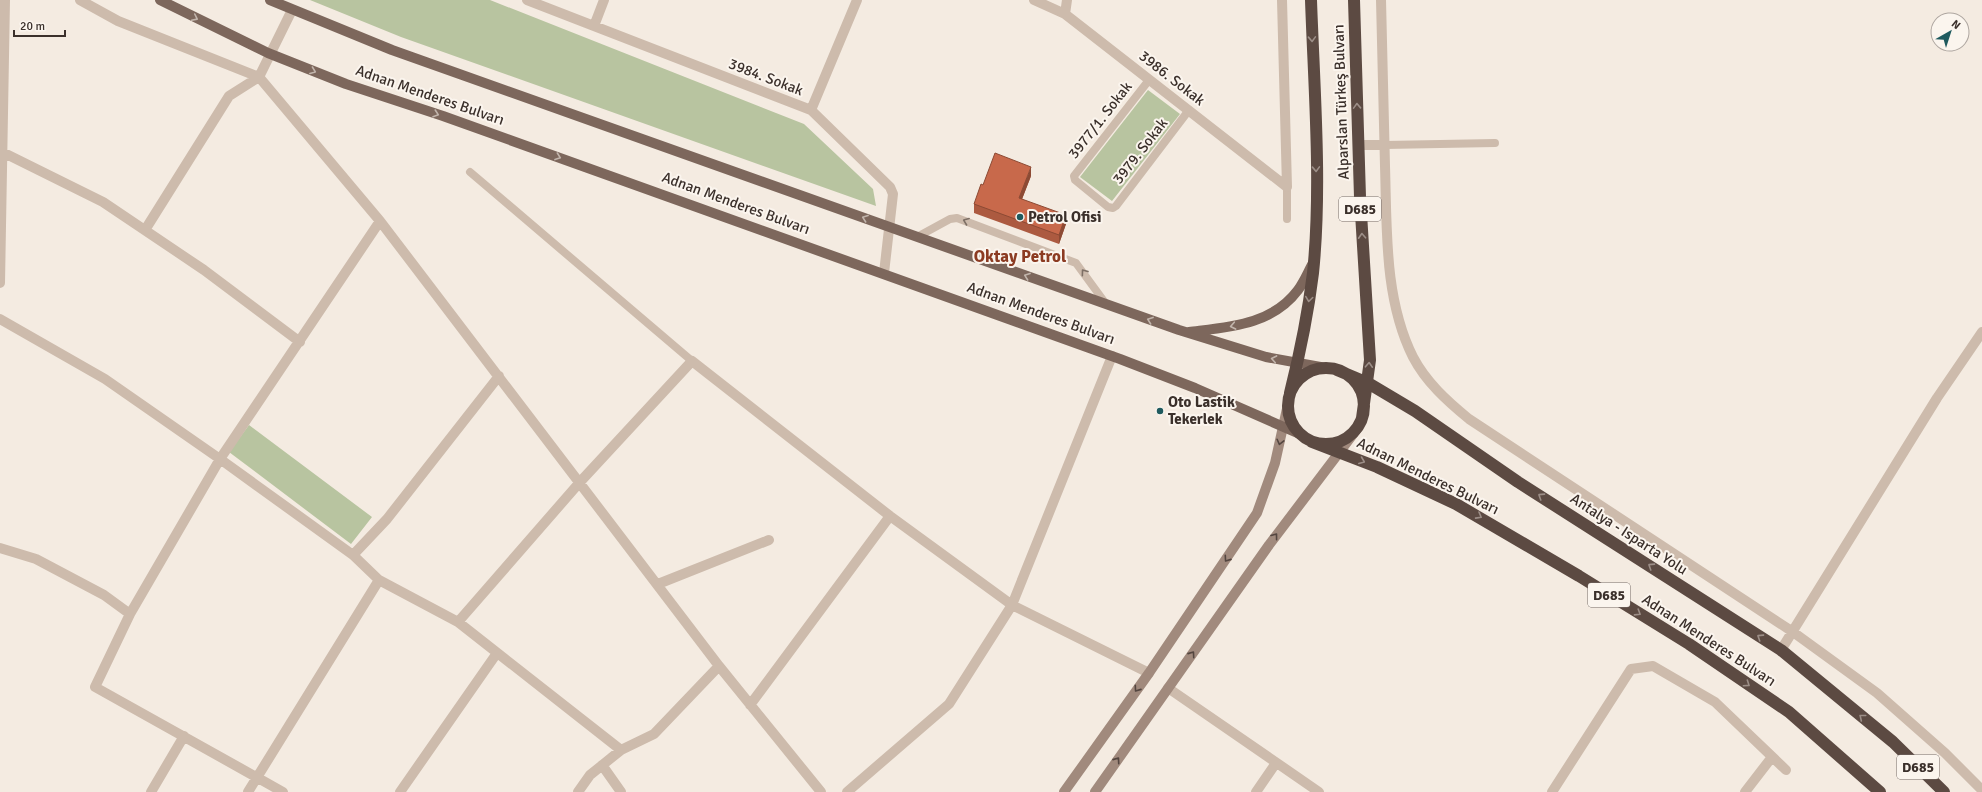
<svg xmlns="http://www.w3.org/2000/svg" width="1982" height="792" font-family="Signika,sans-serif">
  <rect width="100%" height="100%" fill="#f4ebe1"/>
  <path fill="#b8c4a0" d="M310,0h180l314,124 69,65 3,17 -475,-169z
    M1148,90l32,24 -68,87 -32,-24z
    M249,425l123,92 -21,27 -122,-92z"/>
  <g fill="none" stroke-linecap="round" stroke-linejoin="round">
    <path stroke="#cdbbac" stroke-width="8" d="M1149,80l-75,96 1,4 33,27 5,1 3,-2 73,-96
      M1385,145l110,-2
      M470,172l222,189
      M1287,187v32
      M917,237l33,-18 7,-1 119,45 30,41"/>
    <path stroke="#cdbbac" stroke-width="10" d="M80,0l38,21 141,56
      M527,0l284,110 79,77 3,7 -9,79
      M1034,0l31,14 222,173
      M1282,0l5,187
      M1381,0c1,55 3,111 4,166 2,63 -1,133 28,191 13,25 34,44 56,62l324,213 84,61 68,60 37,37
      M1065,14l2,-14
      M594,26l10,-26
      M811,110l46,-110
      M1358,145h27
      M0,151l103,51 101,68 96,72
      M380,221l339,445 102,126
      M145,230l84,-134 30,-19
      M0,283l5,-283
      M0,319l105,60 115,80 133,96 26,25 79,42 163,128
      M0,548l36,11 68,36 26,19
      M353,555l34,-36 112,-143
      M658,584l111,-44
      M458,622l122,-140 112,-121 198,155 122,89 137,68
      M1781,650l156,-252 45,-66
      M1168,688l151,104
      M750,705l140,-189
      M602,765l19,27
      M151,792l33,-56
      M248,792l131,-212
      M283,792l-188,-105 35,-73 90,-155 160,-238 -121,-144 33,-67
      M400,792l97,-139
      M578,792l12,-17 31,-25 33,-16 65,-68
      M847,792l102,-88 63,-99 100,-249
      M1256,792l20,-29
      M1552,792l79,-123 22,-3 62,36 71,68
      M1745,792l27,-35"/>
    <path stroke="#a18a7d" stroke-width="10" d="M1064,792l85,-119 108,-160 18,-50 13,-59
      M1095,792l174,-247 88,-116"/>
    <path stroke="#7d675c" stroke-width="10" d="M160,0l108,53 78,31 97,32 677,243 75,29 107,47
      M270,0l122,50 787,280 87,27 60,11
      M1189,332c40,-5 83,-7 109,-42 6,-8 10,-18 15,-27"/>
    <path stroke="#5c4a42" stroke-width="12" d="M1354,0l6,197 10,163 -8,58
      M1288 406a38 38 0 1 1 76 0a38 38 0 1 1-76 0Z
      M1337,370l31,13 47,28 103,71 263,168 112,92 51,50
      M1290,393c10,-40 18,-79 23,-120 9,-87 1,-185 -2,-273
      M1312,442l65,25 79,37 123,72 110,68 100,68 91,80"/>
  </g>
  <path fill="#ac5a40" d="M1031,176l-9,23 44,25 -7,20 -85,-31v-9z"/>
  <path fill="#8c4a34" d="M1031,167v9l-12,31v-9z
    M1066,215v9l-7,20v-9z"/>
  <path fill="#c8694b" stroke="#8c4a34" d="M995,153l36,14 -12,31 47,17 -7,20 -85,-31 7,-20 2,1z"/>
  <defs><path id="oneway-chevron" d="M-2-3.5L2.5 0L-2 3.5" fill="none" stroke-width="1.6" stroke-linecap="round" stroke-linejoin="round"/></defs>
  <g stroke="#c2b5ac">
    <use href="#oneway-chevron" transform="translate(195 18) rotate(26)"/>
    <use href="#oneway-chevron" transform="translate(313 71) rotate(21)"/>
    <use href="#oneway-chevron" transform="translate(436 114) rotate(19)"/>
    <use href="#oneway-chevron" transform="translate(558 157) rotate(20)"/>
    <use href="#oneway-chevron" transform="translate(865 218) rotate(-160)"/>
    <use href="#oneway-chevron" transform="translate(1027 276) rotate(-160)"/>
    <use href="#oneway-chevron" transform="translate(1150 320) rotate(-160)"/>
    <use href="#oneway-chevron" transform="translate(1233 326) rotate(169)"/>
    <use href="#oneway-chevron" transform="translate(1274 359) rotate(-169)"/>
  </g>
  <g stroke="#9c8e87">
    <use href="#oneway-chevron" transform="translate(1312 39) rotate(88)"/>
    <use href="#oneway-chevron" transform="translate(1357 106) rotate(-92)"/>
    <use href="#oneway-chevron" transform="translate(1316 169) rotate(88)"/>
    <use href="#oneway-chevron" transform="translate(1362 236) rotate(-93)"/>
    <use href="#oneway-chevron" transform="translate(1309 299) rotate(98)"/>
    <use href="#oneway-chevron" transform="translate(1369 365) rotate(-87)"/>
    <use href="#oneway-chevron" transform="translate(1362 461) rotate(22)"/>
    <use href="#oneway-chevron" transform="translate(1541 496) rotate(-147)"/>
    <use href="#oneway-chevron" transform="translate(1479 516) rotate(29)"/>
    <use href="#oneway-chevron" transform="translate(1651 566) rotate(-147)"/>
    <use href="#oneway-chevron" transform="translate(1638 613) rotate(32)"/>
    <use href="#oneway-chevron" transform="translate(1760 637) rotate(-147)"/>
    <use href="#oneway-chevron" transform="translate(1747 684) rotate(34)"/>
    <use href="#oneway-chevron" transform="translate(1862 717) rotate(-141)"/>
  </g>
  <g stroke="#7d6f65">
    <use href="#oneway-chevron" transform="translate(966 221) rotate(-159)"/>
    <use href="#oneway-chevron" transform="translate(1084 272) rotate(-126)"/>
  </g>
  <g stroke="#544640">
    <use href="#oneway-chevron" transform="translate(1280 442) rotate(104)"/>
    <use href="#oneway-chevron" transform="translate(1275 536) rotate(-53)"/>
    <use href="#oneway-chevron" transform="translate(1227 559) rotate(125)"/>
    <use href="#oneway-chevron" transform="translate(1192 654) rotate(-55)"/>
    <use href="#oneway-chevron" transform="translate(1137 689) rotate(125)"/>
    <use href="#oneway-chevron" transform="translate(1117 760) rotate(-55)"/>
  </g>
  <g fill="#1f5a5e" stroke="#fbf5ee" stroke-width="1.5">
    <circle cx="1020" cy="217" r="4"/>
    <circle cx="1160" cy="411" r="4"/>
  </g>
  <g text-anchor="middle" dominant-baseline="central" stroke-width="4" stroke-linejoin="round" paint-order="stroke">
    <g fill="#fbf5ee" stroke="#756b66" stroke-width="1">
      <rect x="1339" y="197" width="42" height="24" rx="3"/>
      <rect x="1588" y="583" width="42" height="24" rx="3"/>
      <rect x="1897" y="755" width="42" height="24" rx="3"/>
    </g>
    <g font-size="14" font-weight="bold" fill="#3b302b">
      <text x="1360" y="209">D685</text>
      <text x="1609" y="595">D685</text>
      <text x="1918" y="767">D685</text>
    </g>
    <g font-size="15" fill="#3b302b" stroke="#fbf5ee">
      <text transform="translate(766 77) rotate(21)">3984. Sokak</text>
      <text transform="translate(1172 78) rotate(38)">3986. Sokak</text>
      <text transform="translate(430 95) rotate(19)">Adnan Menderes Bulvarı</text>
      <text transform="translate(1341 102) rotate(-92)">Alparslan Türkeş Bulvarı</text>
      <text transform="translate(1100 120) rotate(-52)">3977/1. Sokak</text>
      <text transform="translate(1140 151) rotate(-52)">3979. Sokak</text>
      <text transform="translate(736 203) rotate(20)">Adnan Menderes Bulvarı</text>
      <text transform="translate(1041 313) rotate(20)">Adnan Menderes Bulvarı</text>
      <text transform="translate(1428 476) rotate(26)">Adnan Menderes Bulvarı</text>
      <text transform="translate(1629 534) rotate(33)">Antalya - Isparta Yolu</text>
      <text transform="translate(1709 640) rotate(33)">Adnan Menderes Bulvarı</text>
    </g>
    <g font-size="15" font-weight="bold" fill="#3b302b" stroke="#fbf5ee" text-anchor="start">
      <text x="1028" y="217">Petrol Ofisi</text>
      <text x="1168" y="402">Oto Lastik<tspan x="1168" dy="17">Tekerlek</tspan></text>
    </g>
    <g font-size="17" font-weight="bold" fill="#8c3b22" stroke="#fbf5ee">
      <text x="1020" y="256">Oktay Petrol</text>
    </g>
  </g>
  <g transform="translate(1950 32) rotate(39)"><circle r="19" fill="#fbf5ee" stroke="#aea6a0"/>
  <path d="M0-3L7 15L0 10L-7 15Z" fill="#1f5a5e"/>
  <text y="-6" font-size="11" font-weight="bold" text-anchor="middle" fill="#3b302b">N</text>
  </g>
  <path d="M14 30v6h51v-6" fill="none" stroke="#3b302b" stroke-width="2"/>
  <text x="20" y="30" font-size="12" fill="#3b302b" stroke="#fbf5ee" stroke-width="3" paint-order="stroke">20 m</text>
</svg>
